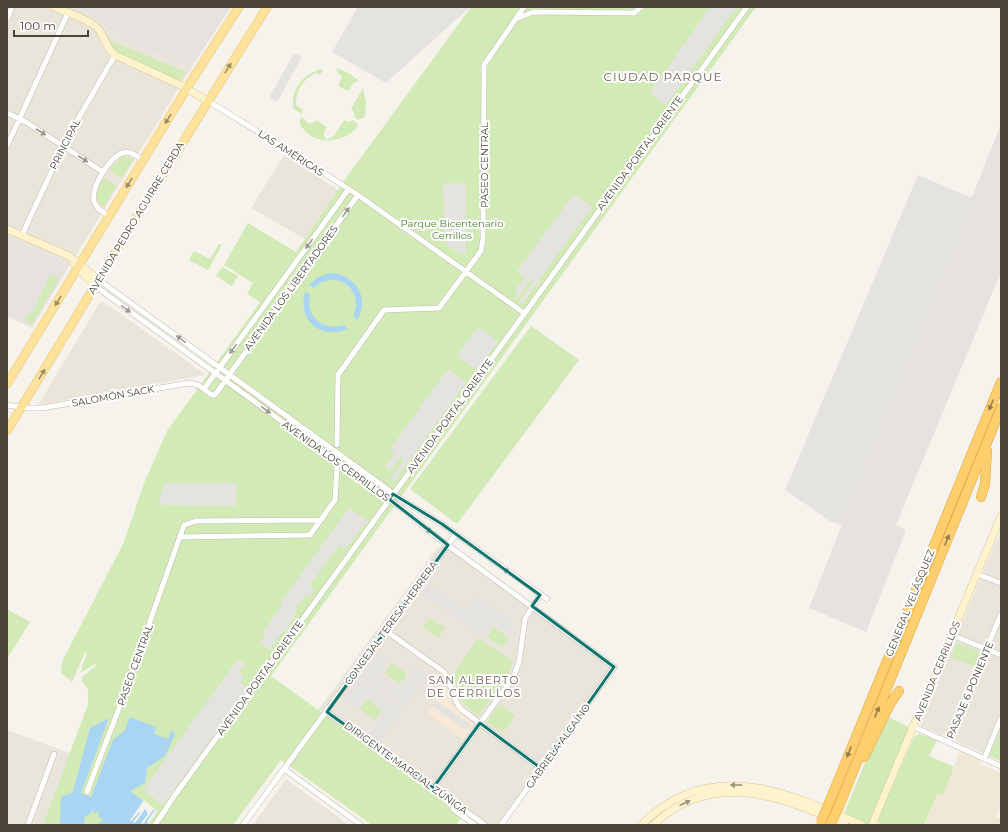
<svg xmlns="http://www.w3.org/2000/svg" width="1008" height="832" font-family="Montserrat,sans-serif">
  <rect width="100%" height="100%" fill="#f6f3ec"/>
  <path fill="#eae5da" d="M7,7h68l51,33 65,28 -121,197 -63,-29z
    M284,155l54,35 -33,49 -54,-31z
    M101,301l14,9 91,65 -168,30z
    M1001,530v231l-82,-36z
    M446,544l172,123 -114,158h-24l-162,-115 119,-162z
    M7,730l63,23 -27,72h-36z
    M286,779l63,46h-96z"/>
  <path fill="#f7ead8" d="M446,686l6,19 21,17v4l-10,13 -36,-26z"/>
  <path fill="#e6e2dd" d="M75,7h156l-40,61 -65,-28z
    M1001,124v148l-105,253 10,5 -40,102 -57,-24z
    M7,236l63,29 -38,63 -25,-12z"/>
  <path fill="#efe8d6" d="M960,751l21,9 -1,4 21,9v31l-5,13 5,2v6h-76l13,-32 5,2z"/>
  <path fill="#d2eab5" d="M471,7h285l-485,669 192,139 -7,10h-84l-91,-65 -48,65h-190l45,-121v-15l-6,-8v-4l15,-12 -2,-1 -15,9 7,-20 -2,-1 -13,30 -10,-8 -1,-7 2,-7 61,-118 19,-56 24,-55 94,-130 -1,1 -13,-8 6,-11 -29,-18 24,-42 48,29 50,-74z
    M106,39l80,33 -7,10 -62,-28z
    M338,68l12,6 9,7 -6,2 -5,8 -10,-5 4,-9 -6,-6z
    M321,69l2,1 -3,5 -4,-2c-13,6 -20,17 -20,32l7,5 -2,4 -8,-6c-2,-19 10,-34 28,-39z
    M363,88l3,14 -1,15 -7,3 -3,-2 -1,-5 -3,-4z
    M302,117l6,6h6l2,-3 11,7 -4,7 3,6 8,-4 10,-16 5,2 4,-2 4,3v5c-17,17 -47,18 -58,-6z
    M124,156l10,3 -12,19 -11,-6v-5z
    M102,179h3l11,7 -12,21c-12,-8 -7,-15 -2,-28z
    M219,244l3,1 -14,25 -19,-10 5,-9 16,8z
    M222,267l16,9 -6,10 -16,-10z
    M50,274l7,3v5l-25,42 -10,-5 6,-2 2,-6 3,2z
    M531,326l48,34 -122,164 -47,-35z
    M7,609l23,13 -23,37z
    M430,618l15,10 -7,10 -15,-11z
    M494,627l15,11 -7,9 -15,-10z
    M478,638l35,23 -4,12 -29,41c-4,0 -5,-1 -9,-4 -17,-12 -10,-19 -18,-35z
    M956,643l26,9 -6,15 -25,-10z
    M392,663l15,11 -7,10 -15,-11z
    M367,699l15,11 -7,10 -15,-11z
    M499,704l16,12 -12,17 -15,-10v-3z
    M888,717l21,10 -39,98h-31l34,-81z
    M1001,728v33l-12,-5z
    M919,734l18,6 -8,16 25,11 -11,28 -5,-2 -14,32h-44l-2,-6 36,-82z"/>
  <path fill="#e5e3e0" d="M358,7h112l-84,76 -54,-31z
    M710,7h27l-71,98 -16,-12z
    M294,53l8,4 -25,45 -8,-4z
    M918,175l59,25 -135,326 -12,-5 -45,-31z
    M443,183h23v68l-1,3h-4l-11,-6 -5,-7z
    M574,194l18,13 -54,74 2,2 -2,3 -2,-1 -14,19 -3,-3 14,-19 -3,-2 -14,20 -1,-1 2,-7 -2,-2 10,-13 -8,-6z
    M478,327l20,14 -21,29 -20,-14z
    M448,369l18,13 -72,100 -4,-3 14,-19 -4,-3 -10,14 -5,-4 10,-14 -5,-4z
    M165,483h71v23l-78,-1z
    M349,508l19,13 -23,28 -6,-4 -29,40 5,5 -6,7 -3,-2 -12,14 3,3 -13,21 -2,-1 -13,18 -9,-7 6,-9 -3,-2 20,-29 -2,-1z
    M430,584l36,26 11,-13 37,23 -4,16 -17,-12 -10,13 -60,-43z
    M378,653l12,8 -10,14 19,14 18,-23 13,9 -24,32 -45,-30z
    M238,659l7,5 -6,8 5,4 -4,7 8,6 -85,116 -20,-15z
    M359,678l46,31 -25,34 -11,-9 16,-24 -19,-14 -9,13 -13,-9z
    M436,701l34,23 -4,6 -34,-24z"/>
  <path fill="#a9d4f2" d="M330,273c25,1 41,25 27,47l-4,-5c13,-26 -19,-47 -39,-27l-5,-3 9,-8z
    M305,292l5,3c-5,21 13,37 33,30l5,4c-27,11 -51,-8 -43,-37z
    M130,717l26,10 -2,7 14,5 3,-9 4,4 -10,22 -18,12 -2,15 -15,8 25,19 -8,12 2,2 -2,1h-52l9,-5 -6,-3 1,-6 -5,3v-5l-5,6 -4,2 -1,8h-24l1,-28 12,-5 17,-64 19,-10 -28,75 10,4 22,-57 12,-10z"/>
  <path fill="#f6f3ec" d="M144,800l13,11 -8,13 -2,-2 8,-12 -1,-1 -11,15 -2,-1 7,-9 -3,-5 -10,14 -2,-1 7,-9 -1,-1 -8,9 -1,-1z"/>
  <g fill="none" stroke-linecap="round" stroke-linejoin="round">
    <defs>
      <path id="street" d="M7,19l5,-12
        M516,19l17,-7 101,1 7,-6
        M208,101l80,49 70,45 166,118
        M7,113l19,9 77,50
        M7,146l61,-133
        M109,216c-6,-4 -13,-7 -15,-15 -3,-15 17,-47 32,-49 7,0 12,5 17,8
        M22,235l44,-95 49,-85
        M99,280l302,219 41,25 105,75
        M95,286l309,224 30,25 180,132 -113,158
        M204,389l144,-199
        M7,405l20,3h15l147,-25 9,2 14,10h3l143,-200
        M337,445l1,-70 46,-65 55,-2 42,-57 2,-12 1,-174 40,-58
        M179,537l131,-2 25,-35 2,-33
        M977,574l24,9
        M386,631l58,41c9,12 7,27 18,38l80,59
        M952,635l49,20
        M327,712l158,113
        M914,727l87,39
        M948,742l53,-128
        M984,759l17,-41
        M284,769l77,56
        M433,788l80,-110 6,-16 6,-43 15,-24
        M87,792l36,-94 61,-173 12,-4 124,-1
        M453,809l22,16
        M28,825l26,-71
        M155,825l20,-30 572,-788
        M243,825l213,-291"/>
      <path id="secondary" d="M54,7c11,5 37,13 44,22 7,8 8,19 17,26l65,30 28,16
        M7,229l62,27 30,24
        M74,264l21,22
        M641,825c68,-69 147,-33 221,0
        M653,825c58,-56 129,-29 192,0
        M872,825l129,-309"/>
      <path id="primary" d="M7,384l183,-301 49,-76
        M7,431l140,-231 120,-193"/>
      <path id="highway" d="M981,497l4,-13 2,-33
        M864,757l26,-53 9,-13
        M829,803l172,-421
        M839,806l162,-398"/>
    </defs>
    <use href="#street" stroke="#c2bbae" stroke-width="6"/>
    <use href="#secondary" stroke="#d6c79b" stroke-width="8"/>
    <use href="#primary" stroke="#e6c16a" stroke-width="9"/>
    <use href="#highway" stroke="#e0a43c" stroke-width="10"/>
    <use href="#street" stroke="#fff" stroke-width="5"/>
    <use href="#secondary" stroke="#fff3cd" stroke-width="7"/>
    <use href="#primary" stroke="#ffe39c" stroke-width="8"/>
    <use href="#highway" stroke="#ffcf6e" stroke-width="9"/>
    <defs>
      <path id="highway-bridge" d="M821,822l8,-19
        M830,825l9,-19"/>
    </defs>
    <use href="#highway-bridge" stroke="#e0a43c" stroke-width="10" stroke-linecap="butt"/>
    <use href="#highway-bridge" stroke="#ffcf6e" stroke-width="9"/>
  </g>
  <defs><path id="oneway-solid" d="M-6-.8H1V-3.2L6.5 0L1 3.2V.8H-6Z"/></defs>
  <g fill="#9c8c66">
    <use href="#oneway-solid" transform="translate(228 68) rotate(-58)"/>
    <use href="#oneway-solid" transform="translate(168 119) rotate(121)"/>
    <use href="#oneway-solid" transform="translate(129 183) rotate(121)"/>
    <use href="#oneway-solid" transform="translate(58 301) rotate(121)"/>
    <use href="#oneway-solid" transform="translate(42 374) rotate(-59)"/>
  </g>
  <g fill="#9c9892">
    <use href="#oneway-solid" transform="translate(41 132) rotate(33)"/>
    <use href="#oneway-solid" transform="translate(83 159) rotate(33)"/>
    <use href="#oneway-solid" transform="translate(346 212) rotate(-54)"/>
    <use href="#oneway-solid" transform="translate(309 244) rotate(126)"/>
    <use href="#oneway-solid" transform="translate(126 309) rotate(35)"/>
    <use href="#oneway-solid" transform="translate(181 339) rotate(-144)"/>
    <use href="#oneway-solid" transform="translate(233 349) rotate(126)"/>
    <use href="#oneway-solid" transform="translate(266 410) rotate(36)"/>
    <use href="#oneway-solid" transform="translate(427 529) rotate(38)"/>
    <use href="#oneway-solid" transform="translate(508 572) rotate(-144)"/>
  </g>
  <g fill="#937c4e">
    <use href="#oneway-solid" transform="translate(991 405) rotate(112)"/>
    <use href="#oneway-solid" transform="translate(947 540) rotate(-68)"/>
    <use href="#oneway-solid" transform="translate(877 712) rotate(-68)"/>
    <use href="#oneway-solid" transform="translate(849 752) rotate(112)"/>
  </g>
  <g fill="#9c937c">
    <use href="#oneway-solid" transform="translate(736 785) rotate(-179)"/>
    <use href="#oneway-solid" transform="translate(685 803) rotate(-25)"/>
  </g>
  <path fill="none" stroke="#0f766e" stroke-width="3" stroke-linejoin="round" d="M393,494l49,30 98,71 -8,11 82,61 -72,102 -62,-46 -47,65 -106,-76 121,-167 -59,-46z"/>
  <g text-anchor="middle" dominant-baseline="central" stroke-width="4" stroke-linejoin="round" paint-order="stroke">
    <g font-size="10" fill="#4b4439" stroke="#fff">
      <text transform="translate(65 144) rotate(-63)">PRINCIPAL</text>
      <text transform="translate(291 153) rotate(33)">LAS AMÉRICAS</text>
      <text transform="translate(640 153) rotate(-54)">AVENIDA PORTAL ORIENTE</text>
      <text transform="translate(484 165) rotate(-90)">PASEO CENTRAL</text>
      <text transform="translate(136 218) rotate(-59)">AVENIDA PEDRO AGUIRRE CERDA</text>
      <text transform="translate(291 288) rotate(-54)">AVENIDA LOS LIBERTADORES</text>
      <text transform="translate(113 396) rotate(-10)">SALOMÓN SACK</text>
      <text transform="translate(450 416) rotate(-54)">AVENIDA PORTAL ORIENTE</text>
      <text transform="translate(336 461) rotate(36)">AVENIDA LOS CERRILLOS</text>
      <text transform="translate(910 603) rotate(-68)">GENERAL VELÁSQUEZ</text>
      <text transform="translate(391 623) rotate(-54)">CONCEJAL TERESA HERRERA</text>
      <text transform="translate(135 665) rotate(-70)">PASEO CENTRAL</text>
      <text transform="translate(937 671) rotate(-68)">AVENIDA CERRILLOS</text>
      <text transform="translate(260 678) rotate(-54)">AVENIDA PORTAL ORIENTE</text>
      <text transform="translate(970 690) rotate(-67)">PASAJE 6 PONIENTE</text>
      <text transform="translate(558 746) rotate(-54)">GABRIELA ALCAÍNO</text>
      <text transform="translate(406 768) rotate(36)">DIRIGENTE MARCIAL ZÚÑIGA</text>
    </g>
    <g font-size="10" fill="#4a7f2a" stroke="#fff">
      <text x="452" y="223">Parque Bicentenario<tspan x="452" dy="12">Cerrillos</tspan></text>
    </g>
    <g font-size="11" letter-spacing="1" fill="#6e6250" stroke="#fff">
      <text x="474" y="680">SAN ALBERTO<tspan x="474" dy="13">DE CERRILLOS</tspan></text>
    </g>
    <g font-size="12" letter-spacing="1" fill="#6e6250" stroke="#fff">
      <text x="663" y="76">CIUDAD PARQUE</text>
    </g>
  </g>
  <rect width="1008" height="832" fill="none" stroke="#4b4439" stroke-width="16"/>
  <path d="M14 30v6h74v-6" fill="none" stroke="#4b4439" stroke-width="2"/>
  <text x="20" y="30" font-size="12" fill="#4b4439" stroke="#ffffff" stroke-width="3" paint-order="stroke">100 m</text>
</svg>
